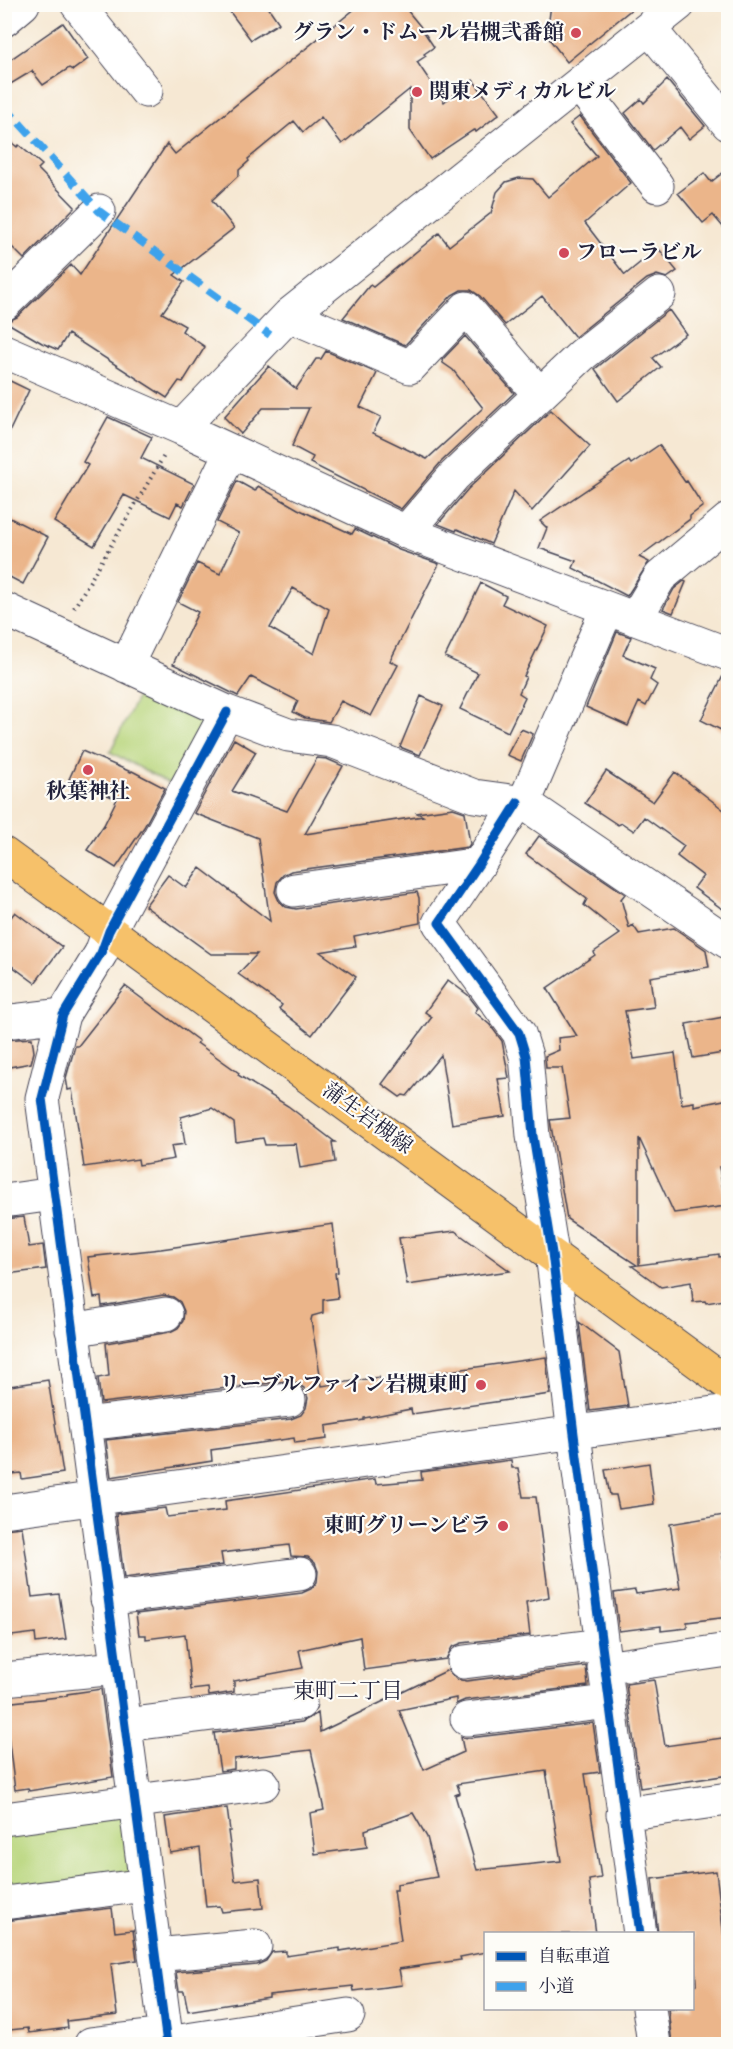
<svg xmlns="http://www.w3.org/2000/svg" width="733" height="2049" font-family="'IM FELL English','Noto Serif JP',serif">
  <rect width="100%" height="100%" fill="#fdfcf7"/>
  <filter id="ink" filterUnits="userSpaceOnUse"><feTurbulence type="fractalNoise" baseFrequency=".0167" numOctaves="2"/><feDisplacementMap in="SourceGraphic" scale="12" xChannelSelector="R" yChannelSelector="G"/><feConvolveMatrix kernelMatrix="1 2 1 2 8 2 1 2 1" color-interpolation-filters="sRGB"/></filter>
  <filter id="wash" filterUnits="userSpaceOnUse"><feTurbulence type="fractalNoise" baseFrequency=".008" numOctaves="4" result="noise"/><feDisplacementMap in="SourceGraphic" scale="24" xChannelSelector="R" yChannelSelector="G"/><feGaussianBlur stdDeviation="1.35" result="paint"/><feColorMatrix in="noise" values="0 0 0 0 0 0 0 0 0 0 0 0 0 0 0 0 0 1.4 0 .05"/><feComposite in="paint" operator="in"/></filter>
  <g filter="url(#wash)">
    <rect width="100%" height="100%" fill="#f6e8d3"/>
    <path fill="#b8d57c" stroke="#6d7c5c" stroke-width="1.5" d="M145,682l62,30 5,17 -34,59 -68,-36z
      M124,1812l9,64 -128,18 -1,-65z"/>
    <g id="blocks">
      <path fill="#ebb58a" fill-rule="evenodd" d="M224,4h42l13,19 -28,17z
        M361,4h41l18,22 14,21 -10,7 2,2 -9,6 27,40 29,-22 26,34 -23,18 -1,-2 -3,1 -42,28 -20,-29v-41l-68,55 -21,-27 -18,15 -9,-11 -46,38 1,2 -10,9v5l-27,25 22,28 -60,47 10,7 -22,31 23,13 -3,5 23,16 -22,35 -4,-1 -12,17 -99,-64 -10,16 -16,-7 -36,-21 11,-5 54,-52 9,10 87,-131 8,10z
        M551,4h87l-71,58 -20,-26z
        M63,23l25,36 -15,11 -4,-2 -26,17 -11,-14 -28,17v-24z
        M667,80l38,46 -16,13 -9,-12 -27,23 -28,-37 16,-14 3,4z
        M580,116l51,67 -46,40 40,52 33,-27 19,23 -10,7 -10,-3 -10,4 -72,58 -33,-41 -37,29 -25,-29 -9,-6h-10l-9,5 -47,50 -62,-27 27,-33 3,2 66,-54 10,13 42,-33 6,-21 9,-10 13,-4 14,1 15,18 49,-41 -27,-32z
        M4,136l13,11 2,-2 23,20 -4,4 37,38 -51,52 -20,-20z
        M729,168v66l-16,-19 -10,8 -25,-30 26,-20 7,9z
        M669,310l17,24 -33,24 8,9 -43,34 -23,-32z
        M465,336l49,57 -73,69 -40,47 -91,-46 3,-6 -21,-11 17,-38h-46l-22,26 -17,-17 45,-51 27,23 20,-30h5l5,-8 51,22 -17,34 21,10 -8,16 54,26 56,-51 -30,-38 -10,-7 -1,-3z
        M4,378l25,12 -25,53z
        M551,410l39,36 -58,65 -18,-20 -23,53 -34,-15 -1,2 -18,-7 30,-35z
        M108,417l44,20 -11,21 53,26 -11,22 -6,-3 -7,14 -46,-22 -30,51 -40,-24 34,-57 -5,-3z
        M659,445l26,37 2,-1 16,25 -13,10v3l-51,38 10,5 -22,34 -54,-28 3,-7 -37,-13 8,-20 -7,-7 89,-60 2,3z
        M237,481l18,10 3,-5 40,23 54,25 3,-5 44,21 40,14 -49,97 8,4 -27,51 -30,-15 -12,21 -24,-4 -12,-6 5,-11 -47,-24 -13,19 -65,-32 25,-52 -20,-10 19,-39 23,11 19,-41 -22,-11zM293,588l36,21 -15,45 -44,-26z
        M4,515l44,22 -25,47 -19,-10z
        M684,581l2,1 -13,31 -10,-4 11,-20z
        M481,583l25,13 -4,8 46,22 -24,50 2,1 -7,16 6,4 -17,35 -48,-23 18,-36 -33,-16z
        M617,632l14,5 -8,18 32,14 -5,11 7,5 -11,21 -7,-4 -11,24 -42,-19z
        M725,672h4v62l-28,-14z
        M421,696l22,10 -23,49 -20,-8z
        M521,729l12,5 -12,27 -14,-6z
        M234,739l22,13 -24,39 55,20 30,-53 10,1 16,7 -38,68 118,-18 -6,-3 36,-5 12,4 5,32 -2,3 -177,24 -8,4 -6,7 -2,10 4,9 7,6 10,2 121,-17 2,6 1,25 -66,13 2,10 -36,6 36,25 -44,58 -33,-26 3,-4 -44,-31 19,-20h-46l-66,-48 23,-31 18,13 14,-20 70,53 -12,-83 -64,-25z
        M82,751l49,21 1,-1 33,17 -21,39 -28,41 -29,-18 17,-25 13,-26 -48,-20z
        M606,771l47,31 22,-30 54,42v100l-35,-26 9,-12 -26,-20 7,-10 -40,-29 -10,14 -12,-8 -4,2 -33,-22z
        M539,836l86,58 -4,5 8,29 4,-3 6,9 35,-6 32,22 3,17 -59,10 4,30 -29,4 9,48 41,-6 7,51 12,-2v4l35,-7v67l-10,1 7,39 -52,7 -35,-75v127l80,-11v3l10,-1v30l-6,1 2,13 -19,3 -1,-2 -12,1 -2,-20 -30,5 -29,-21 5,-1 -70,-46 -17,-99 20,-2 -8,-50h-16l-1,-12 14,-6 -1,-12 19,-2 -30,-48 48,-33 -1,-3 26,-18 -36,-29 3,-6 -61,-45z
        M15,912l47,35 -27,36 -31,-23v-34z
        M448,980l20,15 10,13 -3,4 15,13 12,16 7,37 -11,1 7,37 -53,8 -11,-69 -34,41 -4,-1 -3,2 -18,-13 50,-67 -7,-5z
        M125,986l74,55 -2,2 42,30 -1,2 50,31 47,36h-3l3,20 -35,6 -4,-24 -31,1 -2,-7 -27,4 -2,-19 -22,-15 -31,9 4,27 -14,2 3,13 -35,6 -1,-6 -54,8 -12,-78 -4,1 -2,-12 9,-32h3z
        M729,1016v36l-36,6 -7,-34z
        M32,1038l2,14 -3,11 -27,5v-28z
        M24,1217l5,30 14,-2 3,24 -39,5 -3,-21v-34z
        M333,1224l5,48 -3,1 3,25 -15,2v13l-11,3 -1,4 11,66 57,-9 1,4 166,-24 4,37 -138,20 -1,-5 -47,9v2l-38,6 1,13 -32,4 -1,-5 -83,12 1,11 -101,16 -5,-37 185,-21 10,-4 5,-7 2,-10 -4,-10 -8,-5 -9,-2 -186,22 -3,-25 11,-2 -3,-33 64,-11 8,-4 5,-7 1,-10 -4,-9 -7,-5 -10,-2 -61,11 -1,-9 -7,1 -6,-41 73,-8z
        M455,1231l55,40 -103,14 -8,-47z
        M579,1322l40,30 9,54 -38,5z
        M48,1380l15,93 -41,6 -1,-6 -17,2v-88z
        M511,1460l1,8h6l5,29h13l13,100 -23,5 4,33 -68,8 -10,4 -6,12 -82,11 -4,-33 -61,13 4,18 -69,13v11l-25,4 -1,-8 -17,2 -6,-56 -39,5v-4h-7l-3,-21 166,-21 9,-4 6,-7 1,-11 -3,-8 -7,-6 -17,-1 -2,-11 -68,8 2,12 -99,13 -8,-64 49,-6 2,9 59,-7 -1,-9 150,-22 1,5 46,-4 -1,-8z
        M649,1463l5,41 -35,5 -3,-14h-6l-5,-25z
        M724,1515l5,12v24l-7,1 7,37v28l-42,5v6l-26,3v-5l-42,5 -5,-38 21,-3 1,4 44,-6 -10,-64z
        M22,1527l10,70 27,-3 7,45 -30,4 -1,-10 -31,4v-108z
        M586,1666l2,20 -123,14 -9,4v-6l-57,12 25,60 40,-18 -3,-15 8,1 124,-15 7,49 -15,2 16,104 -12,2 7,54h-110v18l-26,5 1,3 -62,9 3,16 -48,6 -1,-5 -84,9v3l-81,13 -4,-20h-5l-3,-19 81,-7 9,-4 6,-9 14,-1v5l54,-8v3l61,-10 -7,-51h3v-6l40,-7 -10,-40 -14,-24 -48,17 2,17 -52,7 -5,-41 14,-3 -13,-60 -77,9v10l-14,2 -6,-38 88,-11 16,-9 2,19 128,-62 8,9 10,2zM546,1771l15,90 -84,9 -22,-75 5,-2 -3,-9z
        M654,1680l11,66 64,-9v38l-89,13 -14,-104z
        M101,1689l12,88 -84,14 -1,-3 -13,2 -7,-55 -4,1v-33l63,-7v-2z
        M227,1808l3,23h-2l7,50 25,-3 3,30 -41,4 -2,-6 -14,1 -6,-59 -30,5 -5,-36z
        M716,1871l13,109v22l-3,1 2,19h-4l2,22h-54l-4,-36h25v-22l3,-2 -3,-50h-35l-6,-55z
        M112,1908l3,24 18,-2 4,30 -26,4 6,51 -50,6 1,7 -39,5 -1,-5 -18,2 -6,-43v-66z"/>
    </g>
  </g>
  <g filter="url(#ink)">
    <use href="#blocks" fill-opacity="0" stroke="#424052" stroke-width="1.5"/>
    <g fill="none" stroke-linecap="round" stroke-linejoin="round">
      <defs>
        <path id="minor" d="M77,4l69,87
          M4,20l19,-16
          M649,28l79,96
          M579,84l78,102
          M4,304l95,-93
          M289,315l121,52 56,-59 74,87
          M4,351l177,77 225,104 322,122
          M181,428l108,-113 390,-311
          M406,532l48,-56 57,-54 71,-67 77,-61
          M4,609l223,103 61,23 44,6 142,55 50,7 204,139
          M635,619l25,-42 68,-57
          M126,666l105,-215
          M518,802l-39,62 -40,59 80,110 7,23 7,80 19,117 22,181 66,500
          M524,803l83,-194
          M294,890l185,-26
          M4,1022l59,-7
          M4,1201l50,-7
          M72,1330l94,-16
          M85,1424l204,-24
          M4,1511l724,-100
          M107,1599l193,-25
          M464,1662l137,-17
          M604,1668l124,-18
          M4,1679l113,-11
          M467,1719l142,-17
          M125,1725l175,-22
          M623,1814l105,-15
          M4,1819l259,-35
          M4,1903l142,-18
          M155,1955l100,-9
          M649,2008l5,36
          M167,2043l181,-28
          M91,2044l75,-9
          M167,2044l-125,-946 21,-83 38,-62 8,-22 118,-219"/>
        <path id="major" d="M4,854l724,530"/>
      </defs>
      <use href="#minor" stroke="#424052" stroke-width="35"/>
      <use href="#major" stroke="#424052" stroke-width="35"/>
      <path stroke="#424052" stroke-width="4" stroke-dasharray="1.5 4.5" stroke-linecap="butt" d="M74,608l91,-154"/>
      <use href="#minor" stroke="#fff" stroke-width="33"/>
      <use href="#major" stroke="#f6c16b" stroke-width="33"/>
      <path stroke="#3ea2ec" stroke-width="8" stroke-dasharray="15 8" stroke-linecap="butt" d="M4,106l95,105 171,124"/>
      <defs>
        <path id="cycleway" d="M518,802l-39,62 -40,59 80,110 7,23 7,80 19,117 22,181 66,500
          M167,2044l-125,-946 21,-83 38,-62 8,-22 118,-219"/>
      </defs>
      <use href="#cycleway" stroke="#fdfcf7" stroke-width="13"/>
      <use href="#cycleway" stroke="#0057b8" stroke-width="9"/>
    </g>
  </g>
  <g fill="#d1495b" stroke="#fdfcf7" stroke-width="2">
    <circle cx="576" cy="33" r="6"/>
    <circle cx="417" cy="92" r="6"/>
    <circle cx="564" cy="253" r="6"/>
    <circle cx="88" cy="770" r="6"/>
    <circle cx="481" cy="1385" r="6"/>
    <circle cx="503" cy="1526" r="6"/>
  </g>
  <g text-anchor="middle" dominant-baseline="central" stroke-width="4.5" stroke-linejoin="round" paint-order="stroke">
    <g font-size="21" font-weight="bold" fill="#22223b" stroke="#fdfcf7" text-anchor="end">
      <text x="564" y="33">グラン・ドムール岩槻弐番館</text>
      <text x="429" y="92" text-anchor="start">関東メディカルビル</text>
      <text x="576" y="253" text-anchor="start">フローラビル</text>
      <text x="88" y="792" text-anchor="middle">秋葉神社</text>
      <text x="469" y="1385">リーブルファイン岩槻東町</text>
      <text x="491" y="1526">東町グリーンビラ</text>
    </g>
    <g font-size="21" fill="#22223b" stroke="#fdfcf7">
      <text transform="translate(367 1119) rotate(36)">蒲生岩槻線</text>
    </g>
    <g font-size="22" fill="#22223b" stroke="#fdfcf7">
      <text x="348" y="1692">東町二丁目</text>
    </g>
  </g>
  <rect width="733" height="2049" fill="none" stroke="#fdfcf7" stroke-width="24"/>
  <rect x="484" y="1932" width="210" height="78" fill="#fdfcf7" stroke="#a5a5ac" stroke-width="1.5"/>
  <rect x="496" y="1952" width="30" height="9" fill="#0057b8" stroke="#a5a5ac" stroke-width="1.5"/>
  <text x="538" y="1962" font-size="18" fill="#22223b">自転車道</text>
  <rect x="496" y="1982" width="30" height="9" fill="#3ea2ec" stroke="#a5a5ac" stroke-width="1.5"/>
  <text x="538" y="1992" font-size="18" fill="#22223b">小道</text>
</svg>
